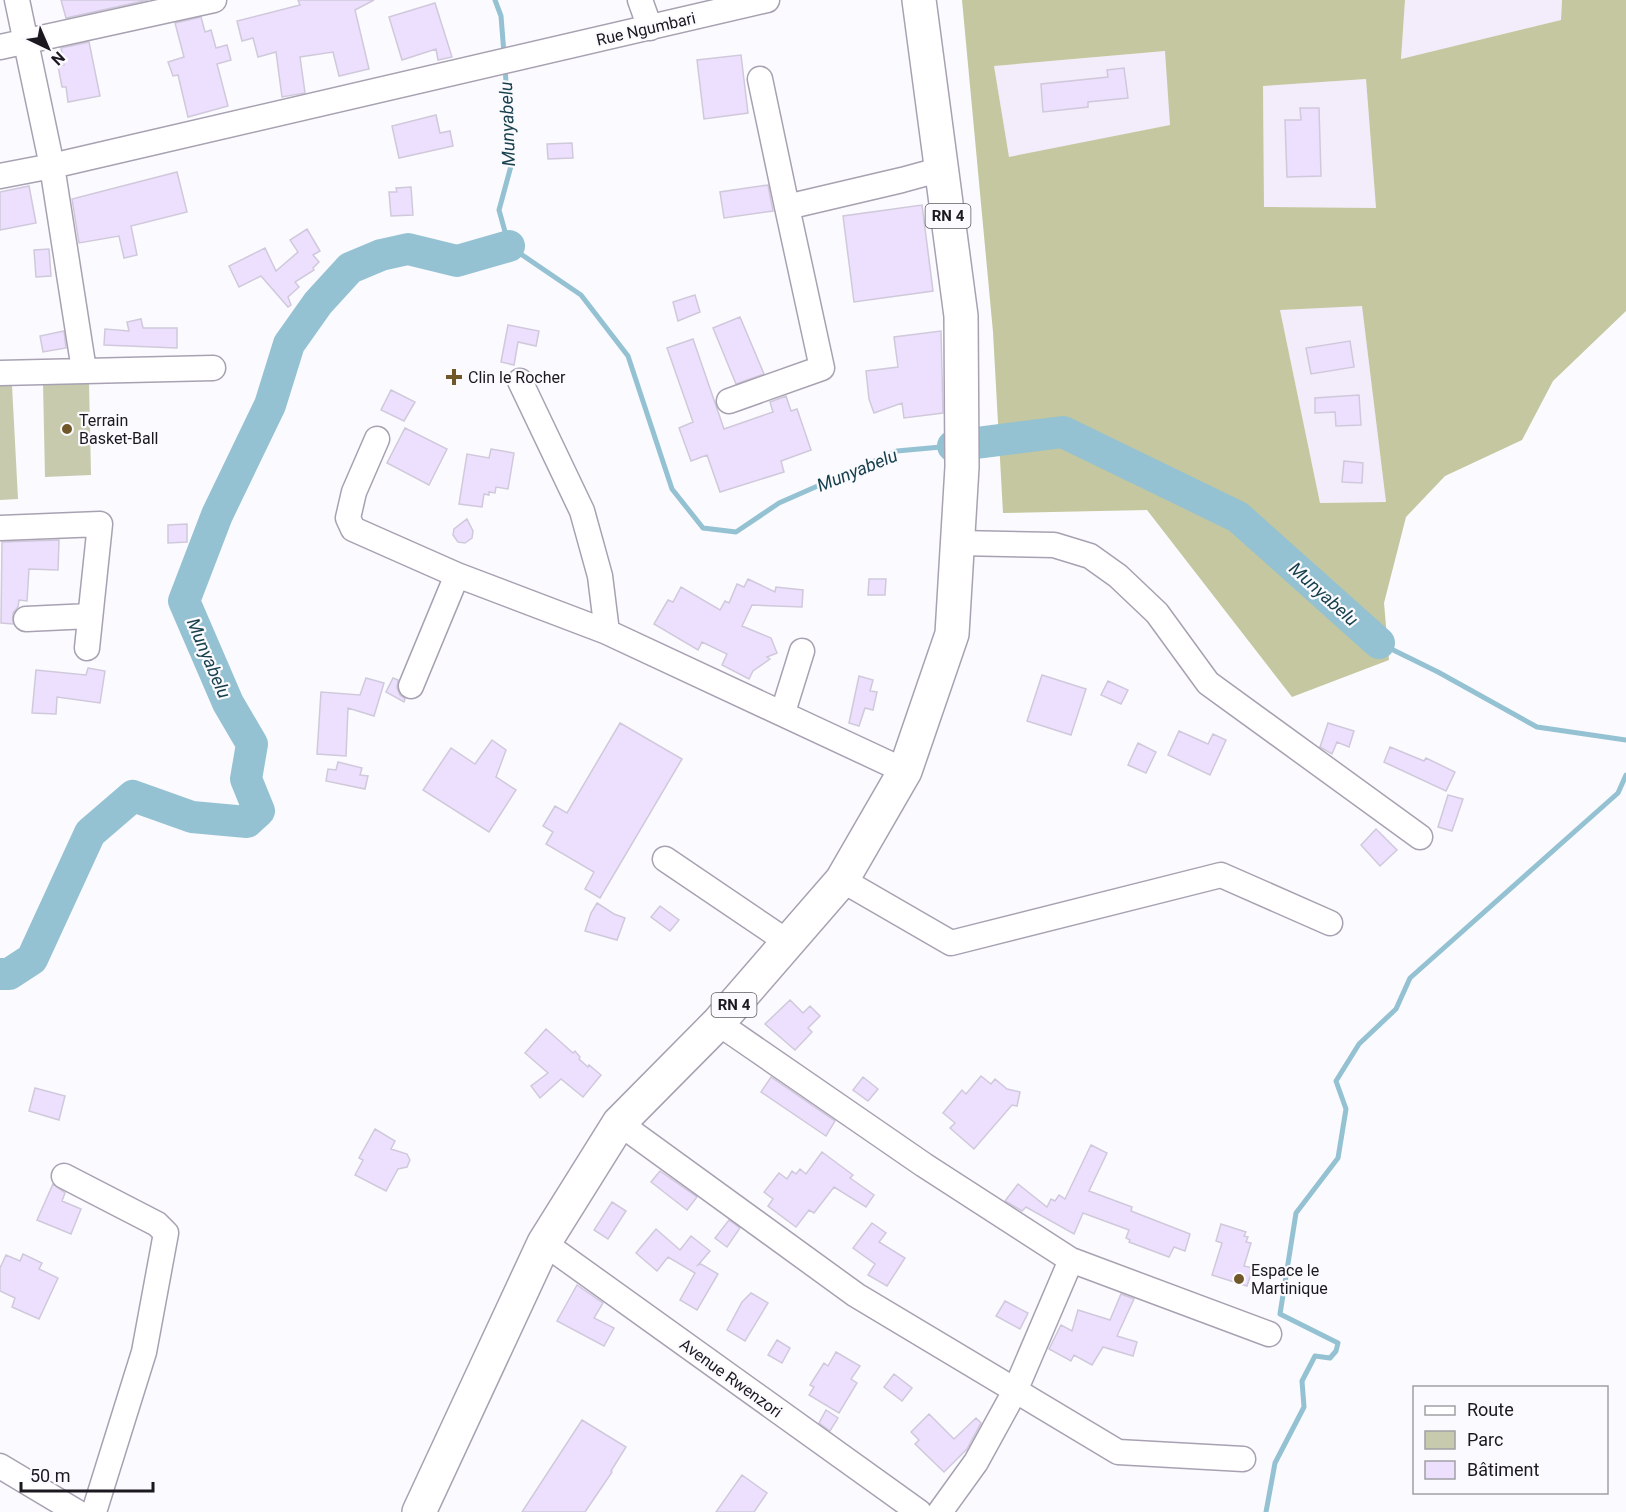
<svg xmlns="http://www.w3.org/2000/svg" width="1626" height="1512" font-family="Roboto,sans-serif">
  <rect width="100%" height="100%" fill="#fbfafe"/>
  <path fill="#f2ecfb" d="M1405,0h157l-1,20 -160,39z
    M1166,51l4,74 -161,33 -15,-92z
    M1366,79l10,129 -112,-1 -1,-121z
    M1362,305l24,197 -66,1 -40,-193z"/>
  <path fill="#c8caae" d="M89,382l2,93 -46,2 -2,-93z
    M12,385l6,114 -18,1v-114z"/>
  <path fill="#c4c79f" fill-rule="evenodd" d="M962,0h443l-4,59 160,-39 1,-20h64v311l-73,70 -31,59 -77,36 -39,41 -22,86 5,57 -97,37 -145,-187 -144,3 -10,-181zM1165,51l5,74 -161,32 -15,-91zM1366,79l10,129 -112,-1 -1,-121zM1362,306l24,196 -66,1 -40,-193z"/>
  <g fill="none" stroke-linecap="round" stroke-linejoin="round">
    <path stroke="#94c2d3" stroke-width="5" d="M495,0l6,16 3,38
      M505,66l6,100 -12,44 10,36 72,49 47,61 44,133 31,39 33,4 43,-29 118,-52 55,-5
      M1379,643l59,29 99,55 89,13
      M1266,1512l9,-49 29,-56 -2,-26 13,-25 15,2 6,-7 2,-8 -58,-29 16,-101 42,-55 8,-49 -10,-28 23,-37 37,-35 14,-31 208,-185 8,-18"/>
    <path stroke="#94c2d3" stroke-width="32" d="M953,446l110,-14 175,85 141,126
      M0,974h9l23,-15 58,-126 43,-37 59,21 55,5 12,-11 -13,-32 6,-35 -24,-41 -44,-102 33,-86 53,-110 19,-61 29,-41 32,-35 31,-13 27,-6 49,12 52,-15"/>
  </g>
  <path fill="#ede0fe" stroke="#d0c9db" stroke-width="1.5" d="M61,0h87l-82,18z
    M298,0h76l-19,10 14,59 -30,7 -6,-24 -33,5 5,36 -23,4 -6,-45 -18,5 -5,-19 -11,3 -5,-20 63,-16z
    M435,3l17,54 -14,3 -2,-11 -34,11 -13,-43z
    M201,17l4,15 6,-2 5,18 11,-3 4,15 -14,4 11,42 -40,11 -10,-42 -5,1 -5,-14 16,-5 -9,-34z
    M89,42l11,54 -32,6 -2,-15h-4l-4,-21 6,-1 -3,-17z
    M741,55l7,58 -44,6 -7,-59z
    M1124,68l4,30 -40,4v5l-45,5 -2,-28 67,-7 -1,-7z
    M1300,108h19l2,68 -34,1 -2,-57h16z
    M436,115l4,18 10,-2 3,15 -54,12 -7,-32z
    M572,143l1,15 -25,1 -1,-15z
    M177,172l10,40 -56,14 6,29 -13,3 -5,-22 -40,7 -7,-44z
    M768,185l5,26 -49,7 -4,-26z
    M29,186l7,37 -36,7v-38z
    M411,187l2,28 -22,1 -2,-24h8l-1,-4z
    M922,205l11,86 -79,11 -11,-86z
    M307,229l13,22 -7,4 6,7 -6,6 1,2 -19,12 4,5 -11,10 3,8 -3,2 -27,-31 -22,11 -10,-21 36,-18 11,23 22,-19 -8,-12z
    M49,249l2,27 -15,1 -2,-27z
    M695,295l5,17 -22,9 -5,-19z
    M740,317l24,57 -28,10 -23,-56z
    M141,319l2,9h34v20l-73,-3 1,-16 24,2 -2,-9z
    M508,325l31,6 -3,15 -18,-4 -4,23 -13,-3z
    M64,331l2,17 -23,4 -3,-16z
    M941,331l2,82 -39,5 -2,-15 -28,10 -5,-14 -3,-28 32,-4 -4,-30z
    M693,339l31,90 49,-17 -3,-10 16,-6 5,15 6,-2 14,41 -30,11 3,11 -64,20 -13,-37 -16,6 -12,-33 14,-6 -26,-74z
    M1350,341l4,26 -43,7 -5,-26z
    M391,390l24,12 -11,19 -23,-11z
    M1359,395l2,30 -25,1 -1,-14 -20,1v-15z
    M405,428l42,21 -18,36 -42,-22z
    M491,449l23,4 -6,36 -12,-2 -1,6 -6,-1v3l-5,-1 -2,13 -23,-3 8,-50 22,4z
    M1344,461l19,2 -1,20 -20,-1z
    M467,519l6,12 -1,7 -7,5 -7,-1 -5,-7 1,-6z
    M187,524v18l-19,1v-18z
    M59,540l-1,30 -29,-1 -2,32 -8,-1 -1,7 -5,6v11l-12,-1 1,-81z
    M748,579l27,13 1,-5 27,3 -1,17 -50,-2 -10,21 29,12 6,15 -10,4 3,2 -17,12 -4,8 -27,-14 5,-11 -25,-12 -4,8 -44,-26 14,-24 5,2 8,-15 39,23 5,-9 4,2 8,-19 7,3z
    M869,579h17l-1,16h-17z
    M88,668l17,3 -5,32 -43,-6 -1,17 -24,-1 4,-43 50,5z
    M1042,675l44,14 -15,46 -44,-14z
    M859,676l14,4 -3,11 7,1 -4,18 -8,-2 -6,18 -10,-3z
    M366,678l18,5 -10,33 -26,-8 -2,48 -29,-2 4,-62 39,3z
    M393,678l5,2 -1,8 3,7 5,4 -1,3 -18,-10z
    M1108,681l20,9 -7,14 -20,-9z
    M620,723l62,36 -82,139 -15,-9 9,-17 -48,-28 7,-12 -10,-6 12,-20 12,7z
    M1328,723l26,8 -5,16 -12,-5 -5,12 -12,-7z
    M1179,731l29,13 5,-10 13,6 -16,35 -42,-20z
    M492,740l14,10 -10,27 20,13 -27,42 -66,-42 28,-42 24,16z
    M1138,743l18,9 -10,21 -18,-8z
    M1390,747l34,14 2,-3 29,14 -9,19 -62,-29z
    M338,762l24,6 -2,7 8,1 -3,13 -39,-8 2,-12 8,1z
    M1448,795l15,4 -11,32 -14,-4z
    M1376,829l21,21 -17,16 -19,-21z
    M597,903l17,11 11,4 -8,22 -32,-9 6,-18z
    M660,906l19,14 -9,11 -19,-14z
    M790,1000l13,13 7,-7 10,10 -12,12 4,4 -17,18 -30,-26z
    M546,1029l27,24 2,-2 5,6 -1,2 9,8 1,-2 12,10 -18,22 -22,-18 -21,19 -9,-12 17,-13 -23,-20z
    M981,1076l10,8 4,-5 12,10 13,3 -3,14 -5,-1 -38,44 -24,-21 5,-5 -12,-10 19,-23 4,4z
    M771,1077l64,44 -9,15 -65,-44z
    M863,1077l15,12 -10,12 -15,-11z
    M35,1088l30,8 -6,24 -30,-9z
    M375,1129l20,12 -4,8 16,5 3,6 -3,7 -9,2 -12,22 -31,-16 8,-15 -4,-2z
    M1091,1145l16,8 -18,38 43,16 -1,4 59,23 -5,17 -11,-4 -5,10 -40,-15 1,-2 -4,-2 3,-8 -46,-17 -9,21 -48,-27 -4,4 -17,-10 13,-17 29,23 4,-8 4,2 4,-6 6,4z
    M822,1152l31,23 -3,3 24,17 -8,12 -32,-20 -20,26 -5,-3 -13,17 -28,-21 5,-7 -9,-7 15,-19 8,6 5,-8 4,3 4,-5 6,5z
    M660,1171l37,26 -10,13 -36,-28z
    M53,1184l12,9 -3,8 19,8 -10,25 -34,-14z
    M612,1202l14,9 -18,28 -14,-9z
    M729,1220l11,8 -13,19 -12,-9z
    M872,1223l14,10 -7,9 26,16 -18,28 -19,-11 7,-11 -22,-16z
    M1221,1224l25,8 -2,4 4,1 -2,5 5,1 -7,23 9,2 -6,18 -35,-11 10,-32 -6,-2z
    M656,1229l24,21 11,-14 19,15 -12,14 3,-1 17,10 -21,36 -17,-10 15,-27 -27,-16 -11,14 -21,-18z
    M23,1254l19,9 -3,6 19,9 -19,41 -27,-12 3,-9 -15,-7v-23l6,-13 14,6z
    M577,1285l26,18 -9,15 20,10 -10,18 -47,-25z
    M751,1293l17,10 -23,38 -18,-11 15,-28z
    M1121,1294l13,5 -17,37 20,6 -4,14 -30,-9 -11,18 -18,-10 -3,6 -22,-12 12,-24 11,6 6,-21 32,10z
    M1005,1301l23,12 -8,16 -24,-13z
    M777,1340l13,8 -8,15 -14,-8z
    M836,1352l24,14 -9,13 6,4 -18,30 -30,-18 5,-8 -4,-2 14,-22 4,3z
    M894,1374l18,14 -10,13 -18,-14z
    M826,1410l12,8 -8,13 -11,-8z
    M929,1414l25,25 22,-21 5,5 -14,26 -23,23 -29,-28 4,-4 -8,-8z
    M582,1420l44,27 -15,24 1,1 -27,40h-63z
    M742,1475l25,18 -13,19h-38z"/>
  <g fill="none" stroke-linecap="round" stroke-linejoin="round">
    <defs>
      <path id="minor" d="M17,0l35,166 32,204
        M640,0l10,28
        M0,47l214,-47
        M760,79l27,128
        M0,176l52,-10 715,-166
        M0,373l213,-5
        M520,381l62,130 18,65 7,56
        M729,401l93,-33 -35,-161 115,-27 40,-11
        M377,439l-23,53 -6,26 5,11 104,46 150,57 298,139
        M0,528l100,-4 -13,124
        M958,543l96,2 36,11 28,20 39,37 51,70 212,154
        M26,619l64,-3
        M411,686l46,-111
        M783,712l19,-61
        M665,859l124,84
        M842,880l109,63 270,-68 109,48
        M718,1023l206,142 147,95 198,74
        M619,1123l237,172 262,157 125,7
        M64,1176l93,48 9,9 -22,119 -50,160
        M544,1243l375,269
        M0,1466l77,46
        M940,1512l36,-50 39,-71 56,-131"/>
      <path id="highway" d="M419,1512l125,-269 75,-120 99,-100 124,-143 63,-109 47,-137 10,-167 -1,-151 -42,-316"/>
    </defs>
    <use href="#minor" stroke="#a8a1b2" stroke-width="27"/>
    <use href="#highway" stroke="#a8a1b2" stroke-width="36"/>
    <use href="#minor" stroke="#fff" stroke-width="24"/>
    <use href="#highway" stroke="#fff" stroke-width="33"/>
  </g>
  <g fill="#705829" stroke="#fbfafe" stroke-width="2">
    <path d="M451 368h6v6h6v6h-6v6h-6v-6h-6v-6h6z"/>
    <circle cx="67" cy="429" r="6"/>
    <circle cx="1239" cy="1279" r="6"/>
  </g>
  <g text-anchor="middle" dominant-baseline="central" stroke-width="4.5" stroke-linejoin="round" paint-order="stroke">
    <g fill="#fbfafe" stroke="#5e5c62" stroke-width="1.5">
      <rect x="925.5" y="204" width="45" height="24" rx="4.5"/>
      <rect x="711.5" y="993" width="45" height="24" rx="4.5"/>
    </g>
    <g font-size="15" font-weight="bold" fill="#1b191f">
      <text x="948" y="216">RN 4</text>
      <text x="734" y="1005">RN 4</text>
    </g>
    <g font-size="16" fill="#1b191f" stroke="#fbfafe">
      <text transform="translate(646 29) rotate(-13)">Rue Ngumbari</text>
      <text transform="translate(731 1378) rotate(36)">Avenue Rwenzori</text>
    </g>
    <g font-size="16" fill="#1b191f" stroke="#fbfafe" text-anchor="start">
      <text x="468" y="377">Clin le Rocher</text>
      <text x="79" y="420">Terrain<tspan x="79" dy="18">Basket-Ball</tspan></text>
      <text x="1251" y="1270">Espace le<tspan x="1251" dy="18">Martinique</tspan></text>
    </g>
    <g font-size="18" font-style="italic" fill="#163f4c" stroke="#fbfafe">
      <text transform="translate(507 124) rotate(-92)">Munyabelu</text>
      <text transform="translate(857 470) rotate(-22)">Munyabelu</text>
      <text transform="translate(1324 594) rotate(42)">Munyabelu</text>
      <text transform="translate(209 658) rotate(67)">Munyabelu</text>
    </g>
  </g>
  <rect x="1413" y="1386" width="195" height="108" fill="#fbfafe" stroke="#a1a0a5" stroke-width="1.5"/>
  <rect x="1425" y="1406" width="30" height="9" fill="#ffffff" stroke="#a1a0a5" stroke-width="1.5"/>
  <text x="1467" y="1416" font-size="18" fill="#1b191f">Route</text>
  <rect x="1425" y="1431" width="30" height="18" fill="#c8caae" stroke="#a1a0a5" stroke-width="1.5"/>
  <text x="1467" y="1446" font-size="18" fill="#1b191f">Parc</text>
  <rect x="1425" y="1461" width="30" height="18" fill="#ede0fe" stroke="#a1a0a5" stroke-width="1.5"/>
  <text x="1467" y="1476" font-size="18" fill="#1b191f">Bâtiment</text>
  <g transform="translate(48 48) rotate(136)" stroke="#fbfafe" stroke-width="4.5" paint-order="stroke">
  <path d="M0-4.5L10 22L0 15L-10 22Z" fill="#1b191f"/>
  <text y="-9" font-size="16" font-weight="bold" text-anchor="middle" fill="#1b191f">N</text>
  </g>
  <path d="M21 1482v9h132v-9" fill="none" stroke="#1b191f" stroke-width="3"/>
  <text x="30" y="1482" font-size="18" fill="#1b191f" stroke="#fbfafe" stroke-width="4.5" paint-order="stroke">50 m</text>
</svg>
